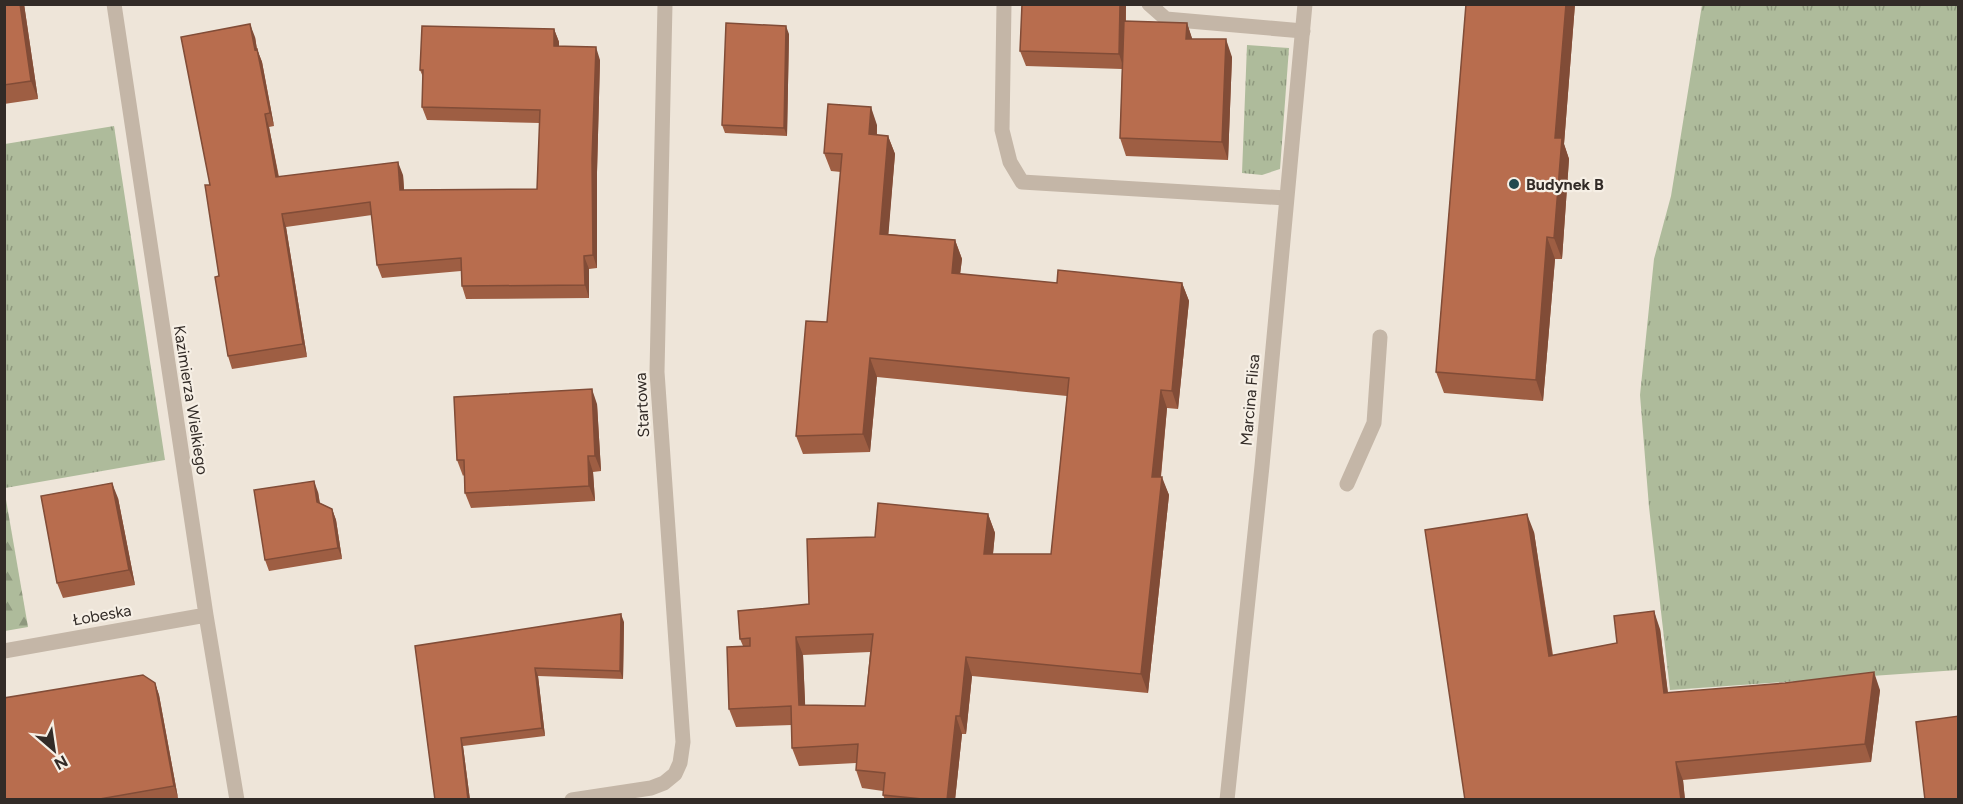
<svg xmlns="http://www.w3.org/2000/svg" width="1963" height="804" font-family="Figtree,sans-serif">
  <defs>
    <pattern id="grass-tufts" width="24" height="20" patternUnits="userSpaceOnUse" patternTransform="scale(1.5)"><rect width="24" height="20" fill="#aebb9b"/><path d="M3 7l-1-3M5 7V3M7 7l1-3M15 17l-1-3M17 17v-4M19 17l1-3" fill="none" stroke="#8e987e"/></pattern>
    <pattern id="forest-firs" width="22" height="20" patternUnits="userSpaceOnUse" patternTransform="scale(1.5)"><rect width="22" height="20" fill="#aebb9b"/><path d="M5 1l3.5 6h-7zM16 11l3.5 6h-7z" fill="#8e987e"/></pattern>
  </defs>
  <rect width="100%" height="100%" fill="#eee5d9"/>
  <path fill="url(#grass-tufts)" d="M1702,5h256v665l-288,20 -21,-183 -9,-112 14,-136 17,-63z
    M1247,45l42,3 -9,121 -18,6 -20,-2z
    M114,126l51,334 -160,28v-344z"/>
  <path fill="url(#forest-firs)" d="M4,488l24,139 -23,4h-1z"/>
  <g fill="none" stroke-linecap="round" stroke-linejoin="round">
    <path stroke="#c4b6a7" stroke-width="15" d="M1004,4l-2,126 8,32 12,20 264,16
      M1149,4l17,15 137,12
      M1347,484l27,-61 6,-86"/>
    <path stroke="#c4b6a7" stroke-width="15" d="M114,4l92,611 31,185
      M4,651l202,-36
      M572,800l79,-12 13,-5 11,-9 5,-11 3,-21 -26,-370 8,-368
      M1227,800l35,-334 43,-462"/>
  </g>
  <path fill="#9e5e43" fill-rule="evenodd" d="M4,4h20l14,95 -34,5z
    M1022,4h104v17l61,2 5,16 40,18 -4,103 -102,-4 -6,-18 2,-69 -96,-3 -6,-15z
    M1466,4h109l-11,140 5,15 -7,100h-7l-12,142 -99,-8 -8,-21z
    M554,29l5,13v4l41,14 -3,112v96l-8,1v29l-123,1 -4,-13 -1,-15 -79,7 -5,-13 -5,-50 -86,12 21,130 -75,12 -4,-13 -18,-171 45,-148 2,12 5,13 12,64 -5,1 10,50 124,-2 1,15 133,-1 3,-66 -113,-3 -5,-13 1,-30 -3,-7z
    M789,34l-2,102 -62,-3 -3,-8z
    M877,125v10l11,1 7,18 -7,80 67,6 7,19 -2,15 97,9h125l7,18 -11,108 -11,-1 -6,69 8,18 -21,198 -176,-17 -6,58h-4l-7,66h-70l-2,-5v-4l-21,-3 -6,-18v-7l-57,3 -7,-18v-23l-56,2 -7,-18 14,-63 -3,-7 69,-35 66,-67 113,-23 7,19 -2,21h58l16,-158 -190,-19 -7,75 -67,2 -7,-18 31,-114 14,-150 -10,-1 -7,-18zM870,652l-5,54 -60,-1 -2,-50z
    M597,404l4,67 -8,1 2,29 -124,7 -6,-15 -1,-18 -1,1 -6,-16z
    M318,492l2,11 12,6 4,11 6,39 -73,12 -4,-11z
    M118,498l17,87 -72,13 -6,-15z
    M1425,530l109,2 19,123 64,-12 43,-14 8,64 212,-3 -9,72 -188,18 2,20z
    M624,622l-1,57 -85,-3 7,60 -82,10 7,54h-35l-20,-154z
    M155,683l4,12 19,103 -10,2h-164z"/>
  <path fill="#814c37" d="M20,4h4l14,95 -7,-18z
    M1120,4h6l-2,65 -5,-15z
    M1566,4h9l-11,140 5,15 -7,100 -8,-21 1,-100z
    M1187,23l6,18 -7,-2z
    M250,24l5,13 4,26 -4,-13z
    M786,26l3,8 -2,102 -3,-8z
    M554,29l5,13v17l-5,-13z
    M1226,39l6,18 -4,103 -6,-18z
    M596,47l4,13 -3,112v96l-4,-13 -1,-96z
    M257,49l5,13 12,64 -4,-13z
    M871,107l6,18 -1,27 -7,-18z
    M265,114l4,13 12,63 -5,-13z
    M888,136l7,18 -8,98 -7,-18z
    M398,162l5,13 2,28 -5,-13z
    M282,214l4,13 21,130 -4,-13z
    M1547,237l8,22 -12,142 -7,-21z
    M955,240l7,19 -4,32 -6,-18z
    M584,256l5,13v29l-4,-13z
    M1182,283l7,18 -11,108 -6,-18z
    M870,358l7,19 -7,75 -7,-18z
    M592,389l5,15 4,67 -6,-15z
    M1161,390l6,18 -8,87 -7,-18z
    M588,456l5,16 2,29 -6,-15z
    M1162,477l7,18 -21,198 -7,-19z
    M314,481l4,11 3,21 -4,-11z
    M112,483l6,15 17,87 -6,-15z
    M332,509l4,11 6,39 -4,-11z
    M988,514l7,19 -4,40 -7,-19z
    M1527,514l7,18 21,142 -6,-18z
    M1654,611l6,18 10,82 -6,-18z
    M621,614l3,8 -1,57 -3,-8z
    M796,637l7,18 3,69 -7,-19z
    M966,657l6,19 -6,58 -6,-18z
    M535,668l3,8 7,60 -3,-8z
    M1874,672l6,18 -9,72 -6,-18z
    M155,683l4,12 19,103 -4,-12z
    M956,716l6,18 -7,66h-8z
    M461,738l2,8 7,54h-2z
    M1676,762l7,18 2,20h-4z"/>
  <path fill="#b86d4e" stroke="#814c37" stroke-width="1.5" fill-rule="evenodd" d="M4,4h16l11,77 -27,4z
    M1022,4h98l-1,50 -99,-3z
    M1466,4h100l-11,134h7l-8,100 -7,-1 -11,143 -100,-8z
    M1124,21l63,2 -1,16h40l-4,103 -102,-4z
    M726,23l60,3 -2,102 -62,-3z
    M250,24l5,26 2,-1 13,64 -5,1 11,63 122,-15 2,28 137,-1 3,-79 -118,-3 1,-37h-3l2,-44 132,3v17l42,1 -4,112 1,96 -9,1 1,29 -123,1 -1,-28 -84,7 -7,-63 -88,12 21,130 -75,12 -13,-79 4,-1 -14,-91h5l-29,-148z
    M828,104l43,3 -2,27 19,2 -8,98 75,6 -3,33 105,10 1,-13 124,13 -10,108 -11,-1 -9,87h10l-21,197 -175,-17 -6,59h-4l-9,84h-15l-49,-5 2,-22 -29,-3 2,-26 -66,4 -1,-42 -62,3 -2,-62 23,-1v-8l-10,1 -2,-28 71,-7 -2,-65 68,-2 3,-34 110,11 -4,40h67l18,-176 -199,-20 -7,76 -67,2 10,-115 21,1 15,-168 -18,-1zM873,634l-8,72 -66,-1 -3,-68z
    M592,389l3,67h-7l1,30 -124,7 -1,-33h-7l-3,-63z
    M314,481l3,21 15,7 6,39 -73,12 -11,-70z
    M112,483l17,87 -72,13 -16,-87z
    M1527,514l22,142 68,-13 -3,-27 40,-5 10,82 121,-10 89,-11 -9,72 -189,18 5,38h-216l-40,-270z
    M621,614l-1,57 -85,-3 7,60 -81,10 7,62h-33l-20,-154z
    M143,675l12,8 19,103 -80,14h-90v-102z
    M1959,716v84h-34l-9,-78z"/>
  <circle fill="#21494e" stroke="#f6efe5" stroke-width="2" cx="1514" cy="184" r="6"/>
  <g text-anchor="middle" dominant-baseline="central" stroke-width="4.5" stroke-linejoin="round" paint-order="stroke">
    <g font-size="16" font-weight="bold" fill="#322b27" stroke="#f6efe5" text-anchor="start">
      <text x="1526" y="184">Budynek B</text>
    </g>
    <g font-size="16" fill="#322b27" stroke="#f6efe5">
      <text transform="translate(191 400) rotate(81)">Kazimierza Wielkiego</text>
      <text transform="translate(1250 400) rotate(-85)">Marcina Flisa</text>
      <text transform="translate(642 405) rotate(-93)">Startowa</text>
      <text transform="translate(102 615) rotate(-10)">Łobeska</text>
    </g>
  </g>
  <rect width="1963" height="804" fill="none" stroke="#322b27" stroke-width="12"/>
  <g transform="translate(54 750) rotate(151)" stroke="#f6efe5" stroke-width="4.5" paint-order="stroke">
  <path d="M0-4.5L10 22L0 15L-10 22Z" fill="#322b27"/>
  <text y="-9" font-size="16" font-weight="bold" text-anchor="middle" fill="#322b27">N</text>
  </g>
</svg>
